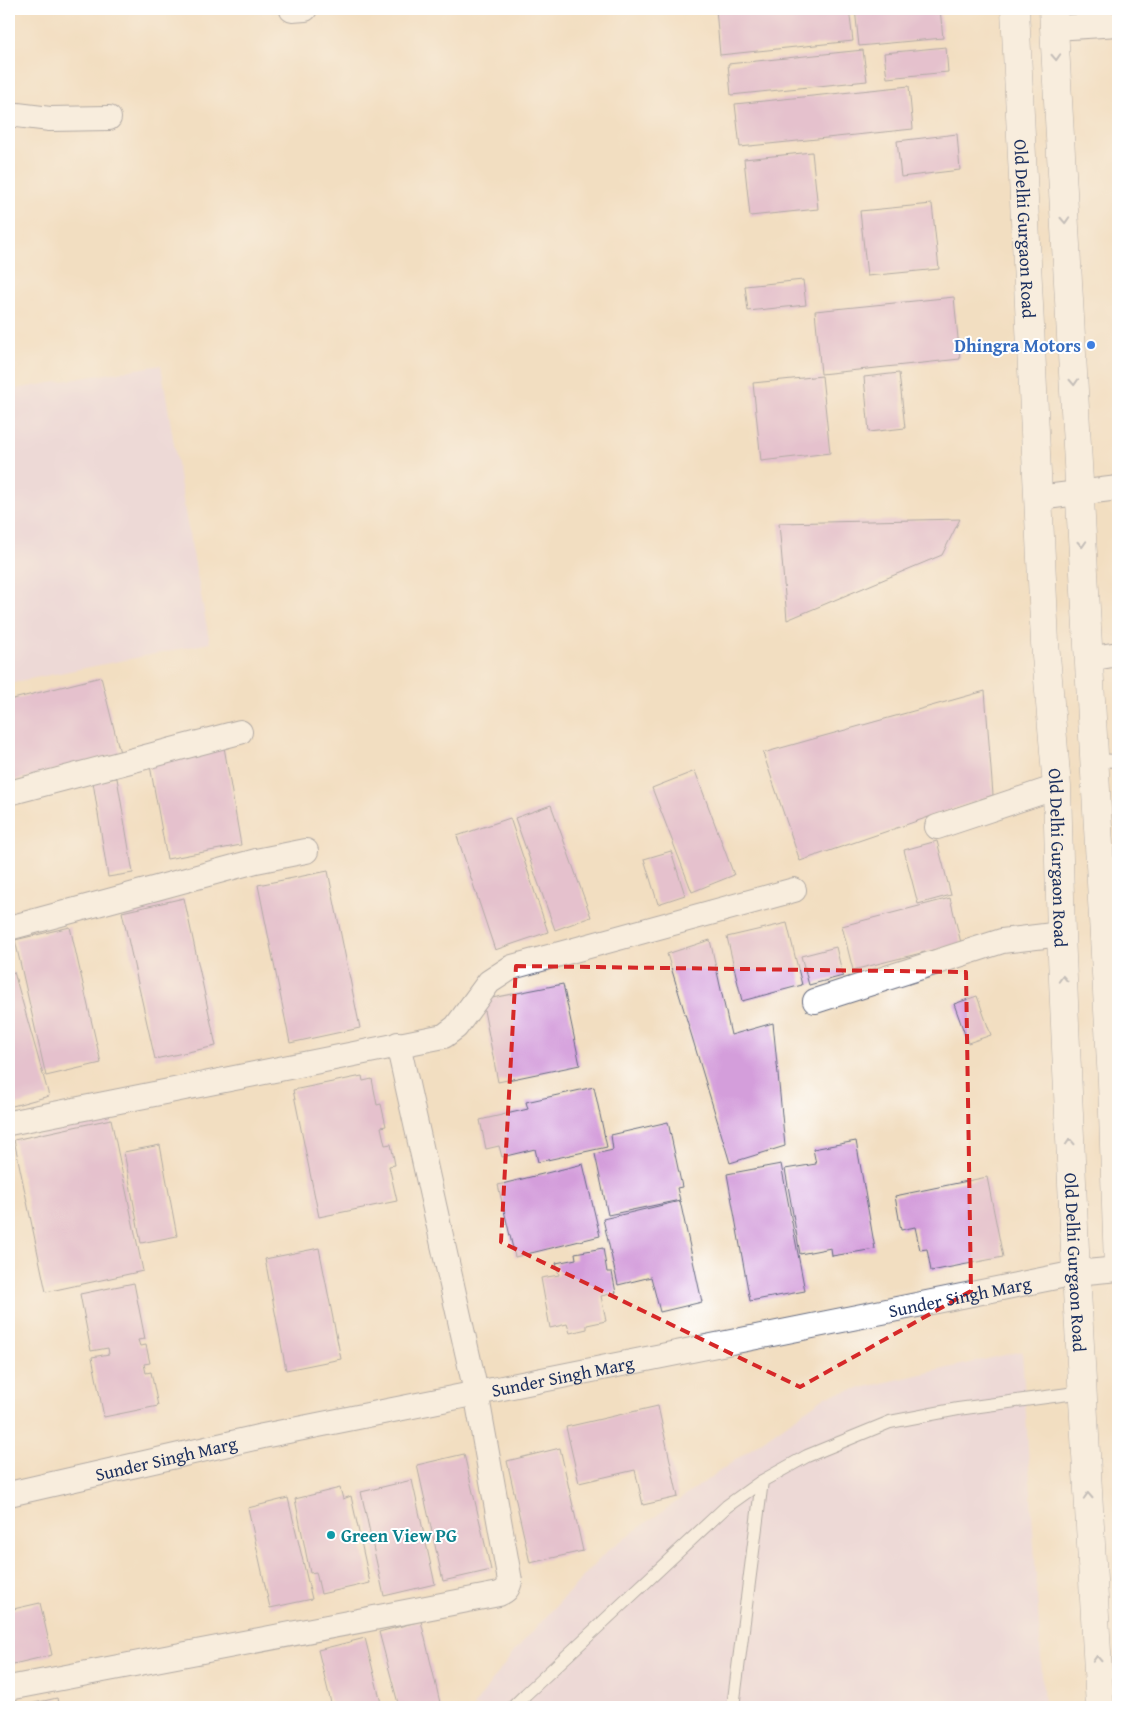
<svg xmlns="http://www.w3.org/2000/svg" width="1127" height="1716" font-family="'Gentium Book Plus',serif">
  <rect width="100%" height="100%" fill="#fff"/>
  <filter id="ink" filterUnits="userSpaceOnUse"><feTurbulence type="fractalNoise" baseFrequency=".02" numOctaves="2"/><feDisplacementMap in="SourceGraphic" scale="10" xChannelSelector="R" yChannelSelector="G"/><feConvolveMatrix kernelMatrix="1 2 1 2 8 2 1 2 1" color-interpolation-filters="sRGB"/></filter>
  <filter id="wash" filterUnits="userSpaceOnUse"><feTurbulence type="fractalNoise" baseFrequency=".0096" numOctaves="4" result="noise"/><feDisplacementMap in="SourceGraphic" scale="20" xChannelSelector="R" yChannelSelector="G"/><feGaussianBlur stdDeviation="1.12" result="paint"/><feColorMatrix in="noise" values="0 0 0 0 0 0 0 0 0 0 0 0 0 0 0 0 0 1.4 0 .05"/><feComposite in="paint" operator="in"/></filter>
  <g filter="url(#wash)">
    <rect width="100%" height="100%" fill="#f2dec1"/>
    <path fill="#e6d2f0" d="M161,365l24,147 25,131 -201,40v-293z
      M1022,1351l22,356h-571l43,-58 92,-99 218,-154z"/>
    <g id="blocks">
      <path fill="#d49edb" d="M716,9h133l4,32 -133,14z
        M855,9h85l3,29 -84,8z
        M946,47l2,25 -61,6 -3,-25z
        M863,50l4,31 -136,14 -3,-31z
        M909,86l4,43 -173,18 -5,-43z
        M957,134l3,36 -59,7 -4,-36z
        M812,152l6,57 -68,7 -6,-57z
        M932,204l7,65 -72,7 -7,-65z
        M803,280l3,25 -58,6 -3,-25z
        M954,297l6,62 -139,15 -6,-63z
        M899,373l6,55 -36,4 -5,-55z
        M822,376l8,77 -69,8 -8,-78z
        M960,519l-18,36 -155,65 -8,-97z
        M101,677l19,76 -111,29v-82z
        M985,691l8,104 -193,66 -37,-108z
        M224,747l17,98 -74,14 -18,-99z
        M695,771l39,104 -42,17 -40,-104z
        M117,778l16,95 -25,4 -15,-95z
        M551,805l40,112 -36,13 -40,-112z
        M510,818l38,114 -53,18 -38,-114z
        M937,841l14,54 -33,9 -14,-54z
        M671,851l14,44 -27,9 -14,-45z
        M328,871l32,157 -70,15 -32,-158z
        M184,898l32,148 -61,13 -33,-147z
        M950,898l11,45 -108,27 -11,-44z
        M787,923l15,62 -60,16 -15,-64z
        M70,927l31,136 -55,13 -31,-136z
        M710,940l21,95 42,-12 12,123 -55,17 -63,-209z
        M836,947l7,29 -34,9 -8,-29z
        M14,972l35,124 -40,11v-133z
        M563,984l17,81 -82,17 -16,-82z
        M977,996l14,39 -23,8 -14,-39z
        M362,1076l1,5 9,-2 5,26 4,-1 5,22 -5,1 4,18 6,-1 4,21 -6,1 8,35 -78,16 -26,-127z
        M594,1087l13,60 -69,15 -3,-13 -33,8 -3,-11 -13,3 -6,-29 48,-11 -2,-7z
        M111,1119l32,152 -97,21 -32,-152z
        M668,1122l14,65 -5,1 3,12 -72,15 -13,-61 18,-4 -2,-15z
        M856,1141l19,108 -43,7 -1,-8 -31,6 -15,-85 31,-5 -3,-15z
        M160,1145l17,91 -36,7 -17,-91z
        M583,1164l17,72 -85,21 -17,-72z
        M781,1164l24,127 -55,10 -23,-127z
        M987,1177l16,80 -72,14 -4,-22 -7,1 -5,-23 -14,3 -6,-34z
        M680,1201l22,101 -42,10 -9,-35 -33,8 -15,-66z
        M319,1248l22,111 -55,11 -21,-111z
        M603,1248l4,24h5l4,21 -15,3 5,25 -19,4v4l-17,4 -3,-9 -17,4 -9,-50 18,-3 -3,-12 20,-4 -1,-6z
        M134,1283l11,56 -7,1 2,6 6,-1 4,18 -6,1 2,9 5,-1 7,34 -54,11 -12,-60 17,-3 -1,-6 -17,3 -11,-57z
        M658,1406l20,91 -35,8 -8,-35 -56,13 -13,-56z
        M560,1448l23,103 -53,12 -23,-102z
        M464,1454l27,116 -48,11 -26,-116z
        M412,1480l23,104 -51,12 -23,-104z
        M340,1488l3,11 8,-3 19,87 -49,11 -5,-22 -6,1 -15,-74z
        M288,1498l24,101 -42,9 -22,-100z
        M40,1603l12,52 -43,10v-55z
        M421,1621l20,86h-42l-20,-75z
        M365,1638l17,69h-50l-14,-57z
        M57,1698l2,9h-38v-1z"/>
    </g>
  </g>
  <g filter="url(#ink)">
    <use href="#blocks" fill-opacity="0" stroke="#666c81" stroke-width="1"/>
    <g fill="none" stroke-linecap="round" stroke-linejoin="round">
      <defs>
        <path id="lane" d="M1095,760l23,1
          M513,1707l13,-13 201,-188 35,-25 45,-25 83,-34 68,-13 125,-17
          M733,1707l29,-226"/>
        <g id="street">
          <path d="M292,10l13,-1"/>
          <path d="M1055,28l63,-4"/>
          <path d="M9,114l41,5 59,-1"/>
          <path d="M1038,498l80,-10"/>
          <path d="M1089,659l29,-5"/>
          <path d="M9,793l231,-61"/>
          <path d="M937,827l120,-40"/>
          <path d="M9,928l247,-67 50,-10"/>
          <path d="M815,1001l187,-60 59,-7"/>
          <path d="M9,1123l435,-87 12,-9 33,-45 23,-15 282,-77"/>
          <path id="s1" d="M9,1494l254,-58 813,-163 42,-4"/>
          <path d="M9,1688l490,-94c7,-3 9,-5 11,-13l-34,-189 -78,-348"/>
        </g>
        <g id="secondary">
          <path id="s2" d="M1015,9l30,634 12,144 4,147 15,339 24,434"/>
          <path d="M1053,9l59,1073 6,185"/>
        </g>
      </defs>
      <use href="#lane" stroke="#666c81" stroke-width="14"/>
      <use href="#street" stroke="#666c81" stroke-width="26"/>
      <use href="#secondary" stroke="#666c81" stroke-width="29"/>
      <use href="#lane" stroke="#fff" stroke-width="12"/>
      <use href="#street" stroke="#fff" stroke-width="24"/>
      <use href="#secondary" stroke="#fff" stroke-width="28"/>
    </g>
    <defs><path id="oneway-chevron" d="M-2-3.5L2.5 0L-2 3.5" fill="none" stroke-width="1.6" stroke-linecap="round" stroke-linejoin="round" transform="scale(1.25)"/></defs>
    <g stroke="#8d97ae">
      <use href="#oneway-chevron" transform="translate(1056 57) rotate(87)"/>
      <use href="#oneway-chevron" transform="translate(1065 220) rotate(87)"/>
      <use href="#oneway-chevron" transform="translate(1074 382) rotate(87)"/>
      <use href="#oneway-chevron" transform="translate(1082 544) rotate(87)"/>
      <use href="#oneway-chevron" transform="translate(1063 979) rotate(-93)"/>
      <use href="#oneway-chevron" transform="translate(1070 1142) rotate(-93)"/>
      <use href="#oneway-chevron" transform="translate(1088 1496) rotate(-93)"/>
      <use href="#oneway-chevron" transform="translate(1097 1659) rotate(-93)"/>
    </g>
  </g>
  <path d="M0 0H1127V1716H0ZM516,966l450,6 5,319 -171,96 -299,-145z" fill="#f2dec1" fill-opacity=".55" fill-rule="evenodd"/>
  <path fill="none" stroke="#d62828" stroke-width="4" stroke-dasharray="10 6" stroke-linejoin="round" d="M516,966l450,6 5,319 -171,96 -299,-145z"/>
  <circle fill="#3f7fe0" stroke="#fff" stroke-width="2" cx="1091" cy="345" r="5"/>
  <circle fill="#0f9aa8" stroke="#fff" stroke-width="2" cx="331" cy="1535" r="5"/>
  <g text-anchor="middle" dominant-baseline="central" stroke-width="4" stroke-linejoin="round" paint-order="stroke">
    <g font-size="18" fill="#1b2f5e" stroke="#fff">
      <text stroke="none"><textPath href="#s2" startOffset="220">Old Delhi Gurgaon Road</textPath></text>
      <text stroke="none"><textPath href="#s2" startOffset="850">Old Delhi Gurgaon Road</textPath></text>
      <text stroke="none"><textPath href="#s2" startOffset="1255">Old Delhi Gurgaon Road</textPath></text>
      <text stroke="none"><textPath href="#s1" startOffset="971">Sunder Singh Marg</textPath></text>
      <text stroke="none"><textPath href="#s1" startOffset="566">Sunder Singh Marg</textPath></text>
      <text stroke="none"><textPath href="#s1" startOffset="161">Sunder Singh Marg</textPath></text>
    </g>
    <g font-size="18" font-weight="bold" fill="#366cbe" stroke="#fff" text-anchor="end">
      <text x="1081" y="345">Dhingra Motors</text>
    </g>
    <g font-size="18" font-weight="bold" fill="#0d838f" stroke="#fff" text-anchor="start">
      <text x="341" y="1535">Green View PG</text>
    </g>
  </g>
  <rect width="1127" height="1716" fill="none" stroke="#fff" stroke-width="30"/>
</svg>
